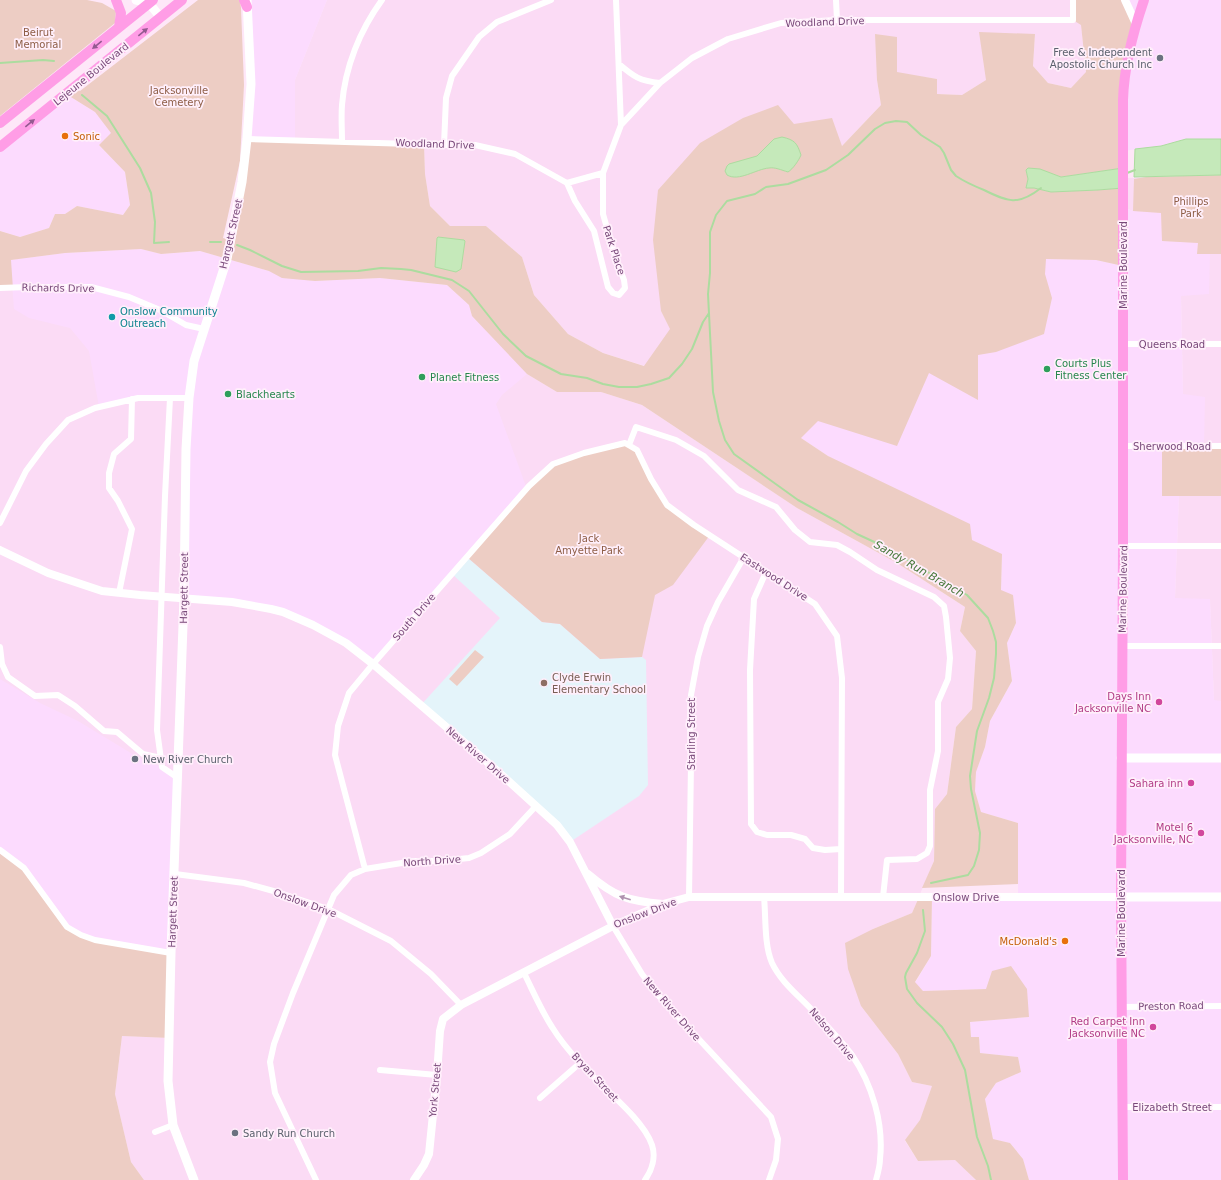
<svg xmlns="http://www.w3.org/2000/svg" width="1221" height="1180" font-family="'DejaVu Sans',sans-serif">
  <rect width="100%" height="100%" fill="#fee7f8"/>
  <path fill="#fbdbf5" d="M327,0h746v20l8,4 5,49 -15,15 -23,-5 -15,-17 2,-32 -49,46 -24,15 -25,-1v-15l-40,-6 -20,7 4,25 -40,42 -180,164 10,18 -26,37 -42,-13 -35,-19 -34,-39 -12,-38 -36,-31h-36l-20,-20 -5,-32 -1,-30 -129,-4v-60z
    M1221,175v526h-7l-4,-102h-35l8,-205 -2,-99 -19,-54 -29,-30 -10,-4v-29l65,-1z
    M269,271l203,45 55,58 30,18h44l41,13 155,103 100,55 68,44 -5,24 16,20 -4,58 -16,18 -9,67 -12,15 -1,52 -22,52 -39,16 -12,77 37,48 14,28 20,4 -12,35 -15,20 13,20 37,-1 21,20h-832l-13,-18 -16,-68 7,-58 48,2 -170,-188v-562z"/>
  <path fill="#fcdbfe" d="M246,0h81l-32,80v60l-48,-1z
    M1125,0h96v139h-35l-25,7 -38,5z
    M66,94l29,18 17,22 -13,11 26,27 5,33 -7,10 -46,-9 -12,8h-10l-6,14 -29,9 -20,-6v-84z
    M1123,207l10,4 28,2 1,28 36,2 -1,11h13l-1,40 -28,2 2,98 22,3 -1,49 -42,50h17l-4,102 35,1 4,101 7,1v479h-192l-6,-21 -13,-16 -17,-4 -8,-40 11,-16 25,-11 -3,-15 -38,-4 -1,-16h-8l-1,-15 59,-5 -43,-28 -63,2 -8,-8 16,-27 1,-59h86v-74l-37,-11 -6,-21 1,-19 9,-25 5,-26 22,-40 -5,-38 9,-20 -15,-33 1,-35 -30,-15 -144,-84 -27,-18 -31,-193 275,14 51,1 27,6z
    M141,249l20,5 39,-3 69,20 13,7 33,3 65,-3 67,7 22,20 3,11 55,58 -25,21 -6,9 31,85 -154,175 -27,-21 -63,-31 -99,-14 5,-200h-51l-39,9 -10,-56 -19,-23 -41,-10 -15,-9 -4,-49 55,-7z
    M0,679l40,24 38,18 61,37 23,9 16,11 -7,175 -76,-13 -28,-13 -67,-77z"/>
  <path fill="#e4f4fa" d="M467,557l75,65 18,2 40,35 42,-2 4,3 2,125 -9,11 -69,46 -14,-17 -135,-120 79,-87 -48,-44z"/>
  <path fill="#edcdc4" d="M0,0h87l15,3 14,8 -1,12 -115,93z
    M198,0h42l1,8 3,77 -4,76 -17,77 7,2 17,-101 177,5 1,30 5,32 20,20h36l36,31 12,38 34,39 35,19 41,13 26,-37 -9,-18 -8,-71 5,-50 42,-47 43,-25 35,-13 16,19 38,-6 10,28 39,-41 -4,-25 -2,-46 22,3v35l40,7v15l25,1 24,-15 -7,-48 56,2 -2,32 15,17 23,5 15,-16 -5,-47 -8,-5v-20h52l11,24 -6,24 -7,120 -62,9 -35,-7 2,9 -2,9h8l17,4 47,-2 25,-2v78l-27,-6 -50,-1 -1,15 7,24 -8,36 -48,18 -18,3v45l-49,-27 -32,73 -79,-25 -17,17 27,18 142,68 2,16 30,14 -1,36 12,5 3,28 -9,20 5,38 -22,40 -5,26 -9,25 -1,19 6,21 37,11v61l-96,4 12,-27 1,-52 12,-15 9,-67 16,-18 4,-58 -16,-20 5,-24 -68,-44 -100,-55 -155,-103 -41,-13h-44l-30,-18 -55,-58 -3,-11 -22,-20 -67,-7 -65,3 -33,-3 -13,-7 -69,-20 -39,3 -20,-5 -76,4 -54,7 2,29 -13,-1v-57l20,6 29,-9 6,-14h10l12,-8 46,9 7,-10 -5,-33 -26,-27 12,-12 -16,-21 -29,-18 8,-7 6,4z
    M1221,175v79h-24l1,-11 -36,-2 -1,-28 -28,-2 1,-32 12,-2z
    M625,443l12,7 30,55 43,30 -37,50 -18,10 -13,62 -42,2 -40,-35 -18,-2 -75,-65 86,-93z
    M1162,446h59v50h-59z
    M475,650l9,7 -27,29 -8,-7z
    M0,850l24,18 43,59 14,8 90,18 -1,85 -48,-2 -7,58 16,68 13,18h-144z
    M919,897h13l-1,59 -16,26 8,9 63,-2 6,-18 19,-5 16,23 2,28 -59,5 1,15h8l1,16 38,4 3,15 -25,11 -11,16 8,40 17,4 13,16 6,21h-53l-21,-20 -37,1 -13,-21 15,-20 12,-34 -20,-4 -14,-28 -37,-48 -13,-37 -3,-26 28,-14 39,-16z"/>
  <path fill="#c5e9ba" stroke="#acdc9f" d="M782,137c13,3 15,6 19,18 -2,5 -8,14 -13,17 -7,-2 -13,-5 -19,-4 -13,1 -30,14 -42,7l-2,-4 2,-5 2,-2 28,-8 17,-17z
    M1186,139h35v36l-87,2 1,-28 26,-3z
    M1028,168l12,1 21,8 62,-9v20l-25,2 -47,2 -17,-4h-8l2,-9 -2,-9z
    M438,237l26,3 1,1 -4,28 -5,3 -21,-5 2,-29z"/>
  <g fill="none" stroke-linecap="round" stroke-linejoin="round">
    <path stroke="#acdc9f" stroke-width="2" d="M0,63l43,-3 11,1
      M82,95l25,21 33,52 11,25 4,29 -1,21 15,-1
      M1127,173l8,-3
      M210,242h11
      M237,245l13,5 32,16 19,6 57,-1 23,-3 20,1 10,1 41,10 17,11 34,43 23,22 35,18 26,4 16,6 16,3h18l14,-3 18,-6 13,-14 10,-15 11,-27 6,-9
      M931,883l37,-8 6,-9 5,-16 1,-17 -9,-44 -1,-13 7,-45 12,-33 5,-20 2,-24v-12l-3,-11 -5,-13 -21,-23 -84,-49 -26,-12 -19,-12 -40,-22 -64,-46 -9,-14 -6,-19 -6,-29 -5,-98 2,-21v-41l6,-17 11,-14 28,-7 11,-7 22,-3 38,-14 22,-15 27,-26 10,-6 11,-2 11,1 14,13 19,12 4,6 7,17 5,6c9,6 18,10 28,14 24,12 34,16 57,-2
      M923,910l2,21 -8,22 -11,20 -1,4 2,12 10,14 25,24 11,17 12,26 12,67 11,29 3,14"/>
    <path stroke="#fff" stroke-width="6" d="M616,0l5,125
      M836,0l1,20
      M619,64c15,13 21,17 41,19
      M247,139l197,6h31l40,9 52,29 36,-10
      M342,141c0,-12 -1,-25 0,-36 3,-38 18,-75 40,-105
      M444,145l2,-47 6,-22 27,-39 18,-15 54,-22
      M567,183l8,18 19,30 14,56 5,6 6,2 6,-7 -1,-8 -9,-24 -12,-42v-41l18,-48 39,-42 32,-25 36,-19 53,-16 56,-3h236v-20
      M0,288l28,-1h63l38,10 31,13 26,15 18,4
      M1123,344h98
      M170,398l-5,98 -8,234 5,37 16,11
      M629,445l7,-18 40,13 28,16 34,34 38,17 19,23 15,12 27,3 13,7 27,18 57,27 10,9 2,11 4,41 -2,21 -10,23v49l-8,39v56l-3,7 -10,6 -30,1 -4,37
      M1123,446h98
      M0,523l26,-52 20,-27 22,-24 27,-12 43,-10h51
      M1123,546h98
      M766,572l-12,27 -4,71 1,154 6,8 10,3h24l14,4 8,9 12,2 16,-1
      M119,593l13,-64 -14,-28 -9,-13v-15l5,-19 17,-15 1,-40
      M1122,646h99
      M0,647l2,17 6,13 27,19 23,-1 17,11 29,25 13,1 26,22 18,4
      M0,850l24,18 43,59 14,8 14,5 76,13
      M365,869l-30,-114 3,-29 11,-33 24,-29 156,-178 24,-22 31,-11 41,-10 12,7 14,29 16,26 27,20 121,79 22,32 5,42 -1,219
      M175,874l69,9 33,9 51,17 63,32 40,33 30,31
      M689,897l2,-133 -1,-46 1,-23 7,-38 9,-31 11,-24 26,-45
      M764,897c2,20 0,48 8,66 9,19 26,32 40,47 13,14 28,29 40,45 20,29 32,69 28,104 0,7 -2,14 -4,21
      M613,926l29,48 15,20 114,123 7,22 -2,21 -7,20
      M524,973c9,18 17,37 28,54 8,13 18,25 28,36 20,23 63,55 72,82 4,12 0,25 -7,35
      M1121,1007l100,-1
      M380,1070l57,5
      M540,1098l40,-35
      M1123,1107h98
      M155,1132l18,-7
      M316,1180l-41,-87 -5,-31 4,-18 19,-51 41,-98 17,-20 14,-6 49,-8h26l29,-3 12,-5 29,-19 26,-28"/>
    <path stroke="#fff" stroke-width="8" d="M1125,0l11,24
      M0,550l48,23 54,18 38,4 92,7 39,7 12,3 30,13 33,18 27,21 121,104 63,57 13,17 43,84
      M588,874c27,23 40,27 75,30
      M414,1180l10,-15 5,-11 8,-79 3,-44 3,-12 18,-14 152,-79 50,-22 26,-7h432"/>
    <path stroke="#fff" stroke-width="9" d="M136,0l13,3 12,15
      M1121,758h100
      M1121,897h100
      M194,1180l-21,-55 -5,-44 3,-128 13,-355 2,-149 3,-51 5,-37 33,-102 15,-77 5,-43 4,-55 -4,-84"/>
    <path stroke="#ff9de6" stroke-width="10" d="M116,0l5,13 -2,14
      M244,0l3,7
      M0,123l153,-123
      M0,147l182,-147
      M1123,1180l-2,-283 2,-351v-446c1,-34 10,-68 21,-100"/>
  </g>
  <defs><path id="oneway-solid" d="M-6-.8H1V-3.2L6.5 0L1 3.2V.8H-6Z"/></defs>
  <g fill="#945a90">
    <use href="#oneway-solid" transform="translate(143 32) rotate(-39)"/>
    <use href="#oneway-solid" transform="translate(97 45) rotate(141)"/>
    <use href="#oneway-solid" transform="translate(30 123) rotate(-39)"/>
  </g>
  <use fill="#af92af" href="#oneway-solid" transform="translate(625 898) rotate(-162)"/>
  <g fill="#6b7280" stroke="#ffeffb" stroke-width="1.5">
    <circle cx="1160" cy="58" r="4"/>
    <circle cx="135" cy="759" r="4"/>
    <circle cx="235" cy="1133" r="4"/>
  </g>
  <g fill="#e8710a" stroke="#ffeffb" stroke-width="1.5">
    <circle cx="65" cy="136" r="4"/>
    <circle cx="1065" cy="941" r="4"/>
  </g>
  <circle fill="#0f9aa8" stroke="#ffeffb" stroke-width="1.5" cx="112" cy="317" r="4"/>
  <g fill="#2e9e5b" stroke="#ffeffb" stroke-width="1.5">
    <circle cx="1047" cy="369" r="4"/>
    <circle cx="422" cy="377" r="4"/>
    <circle cx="228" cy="394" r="4"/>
  </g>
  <circle fill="#8d6e63" stroke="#ffeffb" stroke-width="1.5" cx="544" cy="683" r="4"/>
  <g fill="#d1479c" stroke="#ffeffb" stroke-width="1.5">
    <circle cx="1159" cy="702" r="4"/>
    <circle cx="1191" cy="783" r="4"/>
    <circle cx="1201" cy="833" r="4"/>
    <circle cx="1153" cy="1027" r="4"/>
  </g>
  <g text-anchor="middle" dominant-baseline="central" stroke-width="3.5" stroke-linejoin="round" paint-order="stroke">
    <g font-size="10" fill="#79497a" stroke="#ffeffb">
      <text transform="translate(825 22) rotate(-2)">Woodland Drive</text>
      <text transform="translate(91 74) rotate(-39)">Lejeune Boulevard</text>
      <text transform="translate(435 144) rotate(2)">Woodland Drive</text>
      <text transform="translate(231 234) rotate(-77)">Hargett Street</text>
      <text transform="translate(614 250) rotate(72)">Park Place</text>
      <text transform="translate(1123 265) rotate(-90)">Marine Boulevard</text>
      <text transform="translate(58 288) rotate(1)">Richards Drive</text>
      <text x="1172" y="344">Queens Road</text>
      <text x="1172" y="446">Sherwood Road</text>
      <text transform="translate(774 577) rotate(33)">Eastwood Drive</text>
      <text transform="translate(184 588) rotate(-89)">Hargett Street</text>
      <text transform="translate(1123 589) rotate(-89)">Marine Boulevard</text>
      <text transform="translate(414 617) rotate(-49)">South Drive</text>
      <text transform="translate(691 734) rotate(-90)">Starling Street</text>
      <text transform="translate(478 755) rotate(41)">New River Drive</text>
      <text transform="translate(432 861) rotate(-4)">North Drive</text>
      <text x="966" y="897">Onslow Drive</text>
      <text transform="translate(305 903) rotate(20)">Onslow Drive</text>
      <text transform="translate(173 912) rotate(-88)">Hargett Street</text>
      <text transform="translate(645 913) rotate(-21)">Onslow Drive</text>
      <text transform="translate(1121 913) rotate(-90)">Marine Boulevard</text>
      <text transform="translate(1171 1006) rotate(-1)">Preston Road</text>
      <text transform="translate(672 1009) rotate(49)">New River Drive</text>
      <text transform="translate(832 1034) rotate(50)">Nelson Drive</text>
      <text transform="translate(595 1077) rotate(47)">Bryan Street</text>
      <text transform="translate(435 1090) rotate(-85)">York Street</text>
      <text x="1172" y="1107">Elizabeth Street</text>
    </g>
    <g font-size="10" fill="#8d5d45" stroke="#ffeffb">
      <text x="38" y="32">Beirut<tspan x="38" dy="12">Memorial</tspan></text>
      <text x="179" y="90">Jacksonville<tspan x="179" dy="12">Cemetery</tspan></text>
      <text x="1191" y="201">Phillips<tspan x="1191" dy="12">Park</tspan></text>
      <text x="589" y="538">Jack<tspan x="589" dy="12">Amyette Park</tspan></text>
    </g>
    <g font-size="10" fill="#5b616d" stroke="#ffeffb" text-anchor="start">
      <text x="1152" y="52" text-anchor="end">Free &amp; Independent<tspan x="1152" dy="12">Apostolic Church Inc</tspan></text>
      <text x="143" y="759">New River Church</text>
      <text x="243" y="1133">Sandy Run Church</text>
    </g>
    <g font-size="10" fill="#c56008" stroke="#ffeffb" text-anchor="start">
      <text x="73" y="136">Sonic</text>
      <text x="1057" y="941" text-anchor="end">McDonald's</text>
    </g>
    <g font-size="10" fill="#0d838f" stroke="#ffeffb" text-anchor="start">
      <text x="120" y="311">Onslow Community<tspan x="120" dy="12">Outreach</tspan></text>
    </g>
    <g font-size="10" fill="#27864d" stroke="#ffeffb" text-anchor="start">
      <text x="1055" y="363">Courts Plus<tspan x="1055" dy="12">Fitness Center</tspan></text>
      <text x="430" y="377">Planet Fitness</text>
      <text x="236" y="394">Blackhearts</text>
    </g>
    <g font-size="10" fill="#785e54" stroke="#ffeffb" text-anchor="start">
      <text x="552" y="677">Clyde Erwin<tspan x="552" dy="12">Elementary School</tspan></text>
    </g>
    <g font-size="10" fill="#b23c85" stroke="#ffeffb" text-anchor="end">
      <text x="1151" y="696">Days Inn<tspan x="1151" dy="12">Jacksonville NC</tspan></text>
      <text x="1183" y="783">Sahara inn</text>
      <text x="1193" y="827">Motel 6<tspan x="1193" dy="12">Jacksonville, NC</tspan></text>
      <text x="1145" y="1021">Red Carpet Inn<tspan x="1145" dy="12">Jacksonville NC</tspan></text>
    </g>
    <g font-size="11" font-style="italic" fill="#467839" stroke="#ffeffb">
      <text transform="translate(919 569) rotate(30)">Sandy Run Branch</text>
    </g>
  </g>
</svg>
